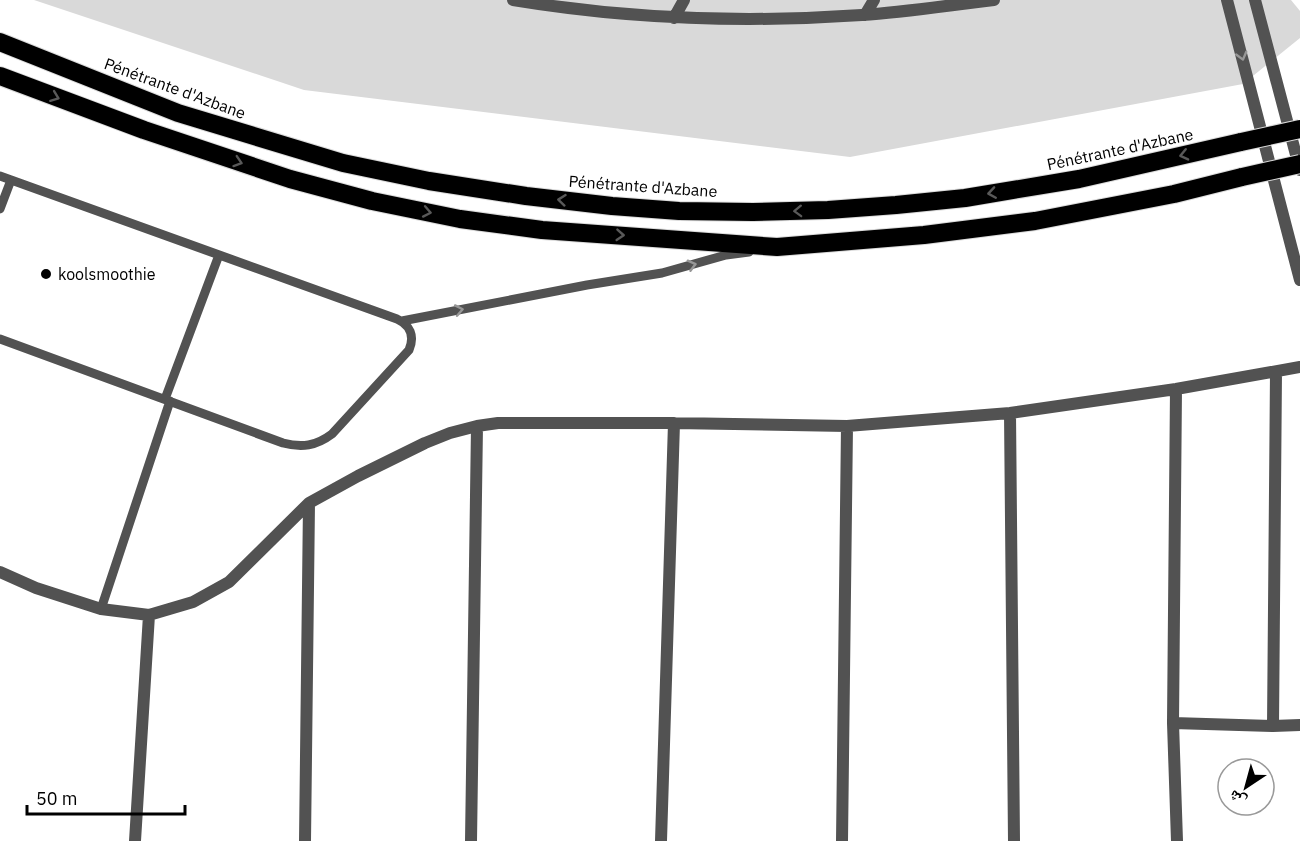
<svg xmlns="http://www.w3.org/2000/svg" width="1300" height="841" font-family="'IBM Plex Sans','Noto Naskh Arabic',sans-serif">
  <rect width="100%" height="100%" fill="#fff"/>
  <path fill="#d9d9d9" d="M34,0h1257l9,11v27l-57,46 -393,73 -546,-67z"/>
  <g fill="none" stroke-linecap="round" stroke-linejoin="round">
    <defs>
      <path id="highway" d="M0,42l178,71 165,50 86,18 97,15 86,10 67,5 74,1 75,-2 68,-5 69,-7 114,-19 162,-37
        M0,76l144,54 146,49 82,22 88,18 82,11 235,17 147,-12 111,-14 139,-27 68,-17"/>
    </defs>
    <use href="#highway" stroke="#dbdbdb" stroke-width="20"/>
    <path stroke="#525252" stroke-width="9" d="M0,176l397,143c13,6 18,17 12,31l-77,84c-16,12 -30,14 -49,9l-283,-104
      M0,209l11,-29
      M402,321l185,-36 75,-12 64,-18 23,-3
      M165,399l54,-144
      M101,609l69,-208"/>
    <path stroke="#525252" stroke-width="12" d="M513,0c115,19 233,23 349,15 44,-3 88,-10 132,-15
      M1227,0l73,280
      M1255,0l45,170
      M865,15l9,-15
      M674,18l10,-18
      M1176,389l-3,334 4,118
      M1010,413l4,428
      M0,572l36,16 65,21 48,6 44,-13 36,-20 80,-79 49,-27 67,-33 25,-10 27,-7 21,-3h176l173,3 163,-13 166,-24 124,-22
      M1173,723l100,3 27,-1
      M1273,726l3,-354
      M135,841l14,-226
      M305,841l4,-338
      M471,841l6,-415
      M661,841l13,-418
      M842,841l5,-415"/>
    <use href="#highway" stroke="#000" stroke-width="18"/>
    <defs>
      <path id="highway-bridge" d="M1241,142l59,-13
        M1242,177l58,-13"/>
    </defs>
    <use href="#highway-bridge" stroke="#dbdbdb" stroke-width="20" stroke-linecap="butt"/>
    <use href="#highway-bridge" stroke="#000" stroke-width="18"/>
  </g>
  <defs><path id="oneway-chevron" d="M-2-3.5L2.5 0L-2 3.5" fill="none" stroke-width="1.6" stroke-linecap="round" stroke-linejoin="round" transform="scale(1.5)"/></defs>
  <g stroke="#979797">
    <use href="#oneway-chevron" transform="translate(1242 56) rotate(75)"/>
    <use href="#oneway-chevron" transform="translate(692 265) rotate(-15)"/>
    <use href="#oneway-chevron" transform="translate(459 310) rotate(-11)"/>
  </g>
  <g stroke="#595959">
    <use href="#oneway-chevron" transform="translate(55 97) rotate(21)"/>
    <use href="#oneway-chevron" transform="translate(1184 155) rotate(167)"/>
    <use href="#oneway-chevron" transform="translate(238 162) rotate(18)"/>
    <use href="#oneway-chevron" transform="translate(992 193) rotate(171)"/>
    <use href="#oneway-chevron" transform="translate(562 200) rotate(-174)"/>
    <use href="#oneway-chevron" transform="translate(798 211) rotate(178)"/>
    <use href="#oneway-chevron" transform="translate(427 212) rotate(11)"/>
    <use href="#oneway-chevron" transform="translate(620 235) rotate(4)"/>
  </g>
  <circle fill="#000" stroke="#fff" stroke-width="2" cx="46" cy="274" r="6"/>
  <g text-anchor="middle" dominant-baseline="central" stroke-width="4.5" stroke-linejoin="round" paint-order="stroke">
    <g font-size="16" fill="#000" stroke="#fff">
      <text transform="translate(175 88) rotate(20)">Pénétrante d'Azbane</text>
      <text transform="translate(1120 149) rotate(-12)">Pénétrante d'Azbane</text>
      <text transform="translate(643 186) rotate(4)">Pénétrante d'Azbane</text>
    </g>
    <g font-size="16" fill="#000" stroke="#fff" text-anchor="start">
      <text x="58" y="274">koolsmoothie</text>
    </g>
  </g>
  <g transform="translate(1246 787) rotate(216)"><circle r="28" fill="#ffffff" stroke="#999999" stroke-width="1.5"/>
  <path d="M0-4.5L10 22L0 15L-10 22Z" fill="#000000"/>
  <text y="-9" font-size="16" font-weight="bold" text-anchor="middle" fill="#000000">ش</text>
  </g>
  <path d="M27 805v9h158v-9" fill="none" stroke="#000000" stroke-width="3"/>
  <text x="36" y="805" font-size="18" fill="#000000" stroke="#ffffff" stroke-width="4.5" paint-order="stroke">50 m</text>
</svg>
